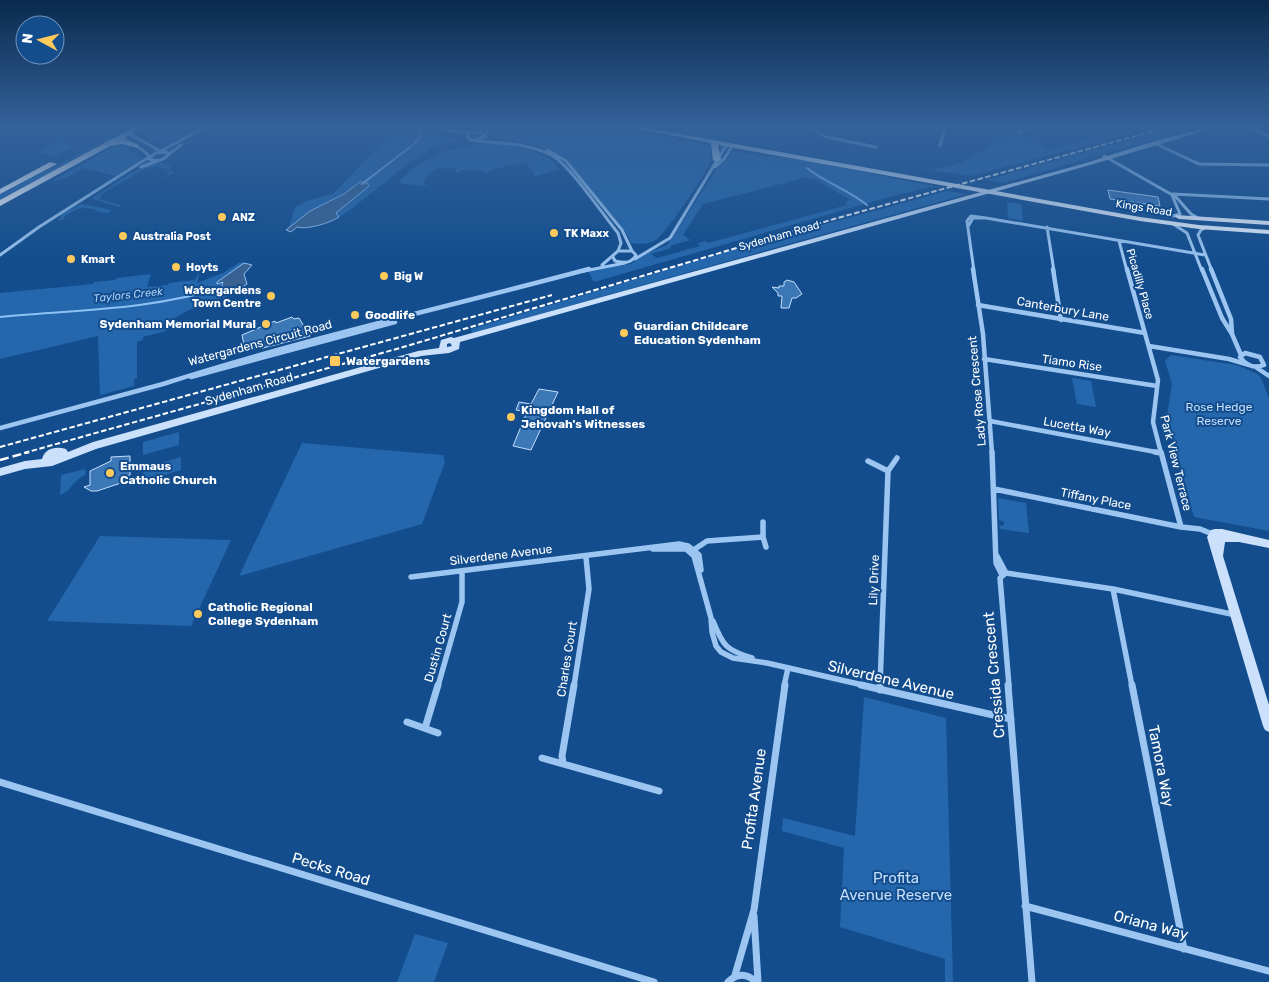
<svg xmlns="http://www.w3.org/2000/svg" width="1269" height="982" font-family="Rubik,sans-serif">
  <rect width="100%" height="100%" fill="#134d8d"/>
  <path fill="#2567ac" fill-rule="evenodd" d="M152,127h43l5,1c-17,10 -39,24 -56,6z
    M397,127l31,3 30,9 -27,10 -16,9 -65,52 -19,12 -29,6 -5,-1 -6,5 -5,-2 3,-3 6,-20 14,-7 24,-6z
    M497,127h114l97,18 3,2v13c-4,12 -45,74 -55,80 -9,5 -16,4 -25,3l-5,-10 -61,-75 -24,-11 -48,-9 2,-2 -3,-3z
    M1137,127h17l-183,49 -48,-7c35,2 61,-18 88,-38l20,8 18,11z
    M1174,127h29l-101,27 -98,29 -18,-3z
    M108,139h3l-111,62v-7z
    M58,141l17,5 -20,11 -18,-5z
    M118,144l10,2 2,6 12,5 -1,2 -26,17 -31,-8 -19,10 -13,3z
    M479,144c23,-1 68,5 81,25l-27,8 -1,-1 3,-1 -8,-11 -6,-1 -32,7v2l-4,1 1,-2 -25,-1 -1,2h-5l1,-3c-20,-1 -23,-3 -33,14l4,1 -3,2 -26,-3c21,-24 51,-35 81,-39z
    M734,152l62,7 143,28h-10l-47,12 -288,83 -6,-11 43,-7 14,-10 22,-9 51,-78zM807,177l4,3 3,-2 36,22 -5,2 2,3 -139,38 -2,-2 -8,2 2,3 -43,12 -6,-4 20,-6 -1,-2 20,-6 -7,-5 20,-31z
    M159,162l11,4 3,7 -10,6 -5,-1 4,1 7,-5 -2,-1 4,-3c-19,-5 -22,-4 -39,6l1,2 -7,-1 3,1 -29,17 2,2 -3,2 21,6 4,-2 -5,4 -26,-8 1,-2 37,-24 16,-8z
    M947,191l20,3 -495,139 -1,-4 264,-80z
    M1007,202l14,2 2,17 -15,-3z
    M81,204l31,6 -8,5 2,-2 -8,-2 -4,2 3,-3 -8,-2 -4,2 2,-2c-8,-1 -15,4 -23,9l1,2 -7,2 4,-7z
    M240,262l4,1 -24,16 1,3h3l-3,6 12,6c-16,7 -65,18 -67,37l-23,6v3l-6,2v36l-3,1v7l-34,9 -2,-59 -98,23v-66l93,-9 1,-2 21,-2 2,-2 34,-4 -4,13 21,-2 1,-2 26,-3 5,-10 -3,13 26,-10z
    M1171,355l65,10 22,9 3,4 8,21v132l-75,-14 -27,-102 5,-31 -7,-23z
    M1072,378l19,3 5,26 -19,-3z
    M179,432v13l-36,10v-13z
    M302,443l141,12 2,7 -23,62 -183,52z
    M181,457v13l-37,11 -1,-13z
    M85,469l1,5c-11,5 -16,18 -26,21l1,-20z
    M998,498l28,5 3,30 -29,-4 -1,-3 5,-1v-3l-5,-2z
    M100,536l131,4 -40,86 -144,-5z
    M864,697l82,21 7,264h-8v-23l-105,-32 4,-79 -62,-17 1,-13 72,18z
    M415,934l33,9 -14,39h-37z"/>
  <path fill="#386291" stroke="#8ec1f4" d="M360,182l7,1 2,3 -33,27 3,4c-9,6 -32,13 -42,10l-6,5 -5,-2 24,-19 34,-17z
    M244,263l8,2 -8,9 3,10 -14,10 -12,-6 2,-6 -6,2v-2z"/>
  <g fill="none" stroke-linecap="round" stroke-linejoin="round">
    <path stroke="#8ec1f4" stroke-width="2" d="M807,168c19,15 42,22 60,37
      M362,184l52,-40 5,-6 2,-11
      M0,317c74,-7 152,-7 223,-30"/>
  </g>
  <path fill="#3c77b6" stroke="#c3dffc" d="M1108,190l50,7 2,9 -50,-7z
    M787,280l7,2 8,12 -6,4h-4l-3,10h-8l1,-12h-4v-3l-6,-6 7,1v-2h5v-4z
    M292,317l2,2 5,-1 11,18 -47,12 -18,2 -3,-15 33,-14 1,2z
    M539,389l19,3 -27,58 -18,-4 14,-34 -11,-2 3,-8 12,2z
    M130,456v19l-6,1v6l-27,9h-6l-7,-4 6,-2v-14l21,-10v-4z"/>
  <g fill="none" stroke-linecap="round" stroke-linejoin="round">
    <path stroke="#9cc6f1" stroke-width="3" d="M422,127l51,6
      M810,127l16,10 50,10
      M1248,127l21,9
      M480,132l6,4 -14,5 -5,-4 3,-4z
      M128,133l32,18
      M1019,133l13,-6
      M485,135l6,-8
      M120,137l23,13 6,6
      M477,141c23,2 55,3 76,15 16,9 51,60 65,77l3,10 -3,8
      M1154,143l45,21 70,1
      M940,146l5,-19
      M547,150l19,11 56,69 10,21
      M161,151l45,-24
      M166,152l3,2c-5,6 -12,8 -20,5l6,-6z
      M169,154l12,-9
      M1104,156l72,41 15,17 7,4
      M141,167l16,-6
      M715,167l9,-8 9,-14
      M1173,194l96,5
      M1172,195l8,19 -7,2
      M1173,224l14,9 15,38
      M969,225l4,-7h13l219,37
      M1047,227l7,44
      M1207,227l-6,3 -3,5 14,36
      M1119,241l8,30
      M0,255l39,-28 110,-70
      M635,259l35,-21 57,-94
      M602,265l16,-14h14l4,4c-5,9 -12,8 -21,6l-2,-4
      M584,271l41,-8
      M974,271l-7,-50 4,-5 15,2"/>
    <path stroke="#9cc6f1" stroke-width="4.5" d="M973,269l10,65 9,119
      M1053,269l8,51
      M1127,269l31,111 -5,42 8,31
      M1202,269l20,49 10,16 9,21
      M1211,269l20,50 1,14
      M978,305l167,28
      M1149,346l80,13 20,6
      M1245,353l15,4 4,8c-10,4 -18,0 -24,-8z
      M984,359l173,27
      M1257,368l12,8
      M191,377l204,-55
      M163,384c140,-45 284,-77 426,-115
      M990,421l171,32
      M0,428l163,-44"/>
    <path stroke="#9cc6f1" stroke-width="5.5" d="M992,452l4,111 6,12
      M1155,452l6,1
      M1161,452l20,75
      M868,461l20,10
      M994,489l187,38 19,2 15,6
      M763,522v15l3,10
      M653,549h33l8,7 17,62 1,14 4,14 5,6 12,6 34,5 100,23
      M692,551l15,-10 56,-4
      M997,556l9,17
      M411,577l268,-33 9,2 11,9 2,15
      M1113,589l19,97
      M713,621c10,25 13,29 39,37
      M438,686l24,-84v-31
      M574,686l15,-97 -3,-32
      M784,686l4,-18
      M880,686l8,-215 9,-13
      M1009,686l-9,-108 6,-5 107,16 123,26"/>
    <path stroke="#9cc6f1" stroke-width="7" d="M861,685l150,34
      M1008,685l24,297
      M1132,685l52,264
      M880,690v-5
      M407,722l31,11
      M425,728l13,-43
      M542,758l117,33
      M563,763l-1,-7 12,-71
      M0,782l654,200
      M1025,906l244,65
      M754,916l4,66
      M735,975l19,-65 31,-225
      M728,982c9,-9 19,-9 28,0"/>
    <path fill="#cbe1fb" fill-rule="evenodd" d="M1208,127h9l-127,38 -630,177 -1,7 -10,4 -28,3 -325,93 -44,17 -27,3 -25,7v-8l25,-7 17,-2c3,-11 14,-13 24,-10l2,3 25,-10 325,-91 21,-3 2,-8 10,-3 3,1 632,-175 62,-20zM450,343l2,3 -5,1v-3z
      M1215,529h7l47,11v8l-30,-6h-14l-2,14 46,149v27l-4,-2 -2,-4 -56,-189 4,-7z"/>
    <path fill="#e6f1ff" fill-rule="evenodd" d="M629,127h12l499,90 59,8 70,5v4l-70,-5 -59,-8 -422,-76 3,15 -4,2 -4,-2 -2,-17z
      M1176,215l93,6v4l-90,-6 -4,-2z"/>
    <path fill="#fff" fill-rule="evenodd" d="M134,127h9l-22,13 17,4v4l-16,-4 -12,2 -110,60v-6z
      M50,162l7,2 -57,30v-5z"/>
    <path stroke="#fff" stroke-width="2" stroke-dasharray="5.5 2.5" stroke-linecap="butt" d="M0,447l552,-152
      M24,453l376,-105 434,-129 334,-92"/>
    <path stroke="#fff" stroke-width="2.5" stroke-dasharray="9 4" stroke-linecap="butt" d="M0,460l29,-8"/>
  </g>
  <linearGradient id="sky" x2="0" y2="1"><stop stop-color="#0a2a4e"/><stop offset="0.48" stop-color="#33629a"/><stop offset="1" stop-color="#33629a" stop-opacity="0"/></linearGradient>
  <rect width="1269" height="264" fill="url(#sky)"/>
  <g fill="#ffca5c" stroke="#134d8d" stroke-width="2">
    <circle cx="222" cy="217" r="5"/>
    <circle cx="554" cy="233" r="5"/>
    <circle cx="123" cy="236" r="5"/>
    <circle cx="71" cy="259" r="5"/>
    <circle cx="176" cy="267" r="5"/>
    <circle cx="384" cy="276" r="5"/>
    <circle cx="271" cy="296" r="5"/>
    <circle cx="355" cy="315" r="5"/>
    <circle cx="266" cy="324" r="5"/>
    <circle cx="624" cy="333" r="5"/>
    <rect x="329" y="355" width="12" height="12" rx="2.5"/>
    <circle cx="511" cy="417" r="5"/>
    <circle cx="110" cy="473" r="5"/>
    <circle cx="198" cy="614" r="5"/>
  </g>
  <g text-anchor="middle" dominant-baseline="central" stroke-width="4" stroke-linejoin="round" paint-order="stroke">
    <g font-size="11" fill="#fff" stroke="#134d8d">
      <text transform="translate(1144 208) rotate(9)">Kings Road</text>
      <text transform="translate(779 236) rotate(-16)">Sydenham Road</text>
      <text transform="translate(1140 284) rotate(74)">Picadilly Place</text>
    </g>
    <g font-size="11" font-weight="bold" fill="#fff" stroke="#134d8d" text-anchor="start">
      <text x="232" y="217">ANZ</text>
      <text x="564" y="233">TK Maxx</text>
      <text x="133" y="236">Australia Post</text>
      <text x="81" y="259">Kmart</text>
      <text x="186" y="267">Hoyts</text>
      <text x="394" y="276">Big W</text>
      <text x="261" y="290" text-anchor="end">Watergardens<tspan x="261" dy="13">Town Centre</tspan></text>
    </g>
    <g font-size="11" font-style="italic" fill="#a8cff8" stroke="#134d8d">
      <text transform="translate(128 295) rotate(-6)">Taylors Creek</text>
    </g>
    <g font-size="12" fill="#fff" stroke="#134d8d">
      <text transform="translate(1063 309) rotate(10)">Canterbury Lane</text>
      <text transform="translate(260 343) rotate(-15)">Watergardens Circuit Road</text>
      <text transform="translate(1072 363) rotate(8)">Tiamo Rise</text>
      <text transform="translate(249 389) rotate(-16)">Sydenham Road</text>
      <text transform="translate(977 391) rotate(-95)">Lady Rose Crescent</text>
      <text transform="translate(1077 427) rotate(10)">Lucetta Way</text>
      <text transform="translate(1176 463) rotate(76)">Park View Terrace</text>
      <text transform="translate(1096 499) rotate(11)">Tiffany Place</text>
      <text transform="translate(501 555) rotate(-7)">Silverdene Avenue</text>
      <text transform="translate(874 580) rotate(-88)">Lily Drive</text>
      <text transform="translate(438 648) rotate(-74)">Dustin Court</text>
      <text transform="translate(567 659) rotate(-81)">Charles Court</text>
    </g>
    <g font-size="12" font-weight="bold" fill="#fff" stroke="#134d8d" text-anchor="start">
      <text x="365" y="315">Goodlife</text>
      <text x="256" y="324" text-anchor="end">Sydenham Memorial Mural</text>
      <text x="634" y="326">Guardian Childcare<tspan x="634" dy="14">Education Sydenham</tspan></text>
      <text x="346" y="361">Watergardens</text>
      <text x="521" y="410">Kingdom Hall of<tspan x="521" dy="14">Jehovah's Witnesses</tspan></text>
      <text x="120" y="466">Emmaus<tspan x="120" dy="14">Catholic Church</tspan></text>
      <text x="208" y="607">Catholic Regional<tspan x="208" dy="14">College Sydenham</tspan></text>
    </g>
    <g font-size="12" fill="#c3dffc" stroke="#134d8d">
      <text x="1219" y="407">Rose Hedge<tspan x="1219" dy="14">Reserve</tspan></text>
    </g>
    <g font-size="15" fill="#fff" stroke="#134d8d">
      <text transform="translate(994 675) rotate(-95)">Cressida Crescent</text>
      <text transform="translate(891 680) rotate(13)">Silverdene Avenue</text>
      <text transform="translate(1161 766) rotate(79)">Tamora Way</text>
      <text transform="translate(754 799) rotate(-82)">Profita Avenue</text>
      <text transform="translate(331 869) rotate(17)">Pecks Road</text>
      <text transform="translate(1151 925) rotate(15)">Oriana Way</text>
    </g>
    <g font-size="15" fill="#c3dffc" stroke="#134d8d">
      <text x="896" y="878">Profita<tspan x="896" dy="17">Avenue Reserve</tspan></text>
    </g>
  </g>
  <g transform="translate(40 40) rotate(277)"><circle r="24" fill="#134d8d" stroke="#7194bb"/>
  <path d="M0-4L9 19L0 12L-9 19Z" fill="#ffca5c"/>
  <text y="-8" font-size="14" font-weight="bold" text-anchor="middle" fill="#ffffff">N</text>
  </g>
</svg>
